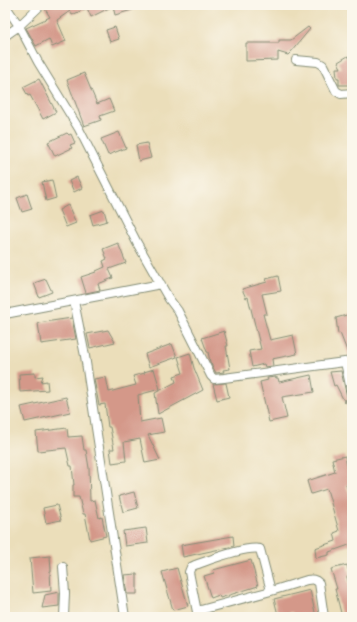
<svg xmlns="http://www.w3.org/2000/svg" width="357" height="622" font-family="'Playpen Sans',sans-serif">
  <rect width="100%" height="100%" fill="#fbf7ec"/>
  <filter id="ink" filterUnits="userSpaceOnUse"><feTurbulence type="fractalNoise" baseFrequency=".025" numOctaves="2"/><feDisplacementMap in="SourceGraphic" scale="8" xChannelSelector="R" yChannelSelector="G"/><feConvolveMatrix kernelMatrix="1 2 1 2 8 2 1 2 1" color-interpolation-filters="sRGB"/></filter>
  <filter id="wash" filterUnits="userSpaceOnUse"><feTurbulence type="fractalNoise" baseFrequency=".012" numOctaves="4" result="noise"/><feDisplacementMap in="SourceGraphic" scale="16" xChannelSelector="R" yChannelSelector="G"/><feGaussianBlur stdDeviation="0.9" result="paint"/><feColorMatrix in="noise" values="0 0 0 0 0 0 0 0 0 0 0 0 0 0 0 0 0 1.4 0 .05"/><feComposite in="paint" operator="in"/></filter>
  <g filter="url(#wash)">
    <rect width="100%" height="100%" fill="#ebdeba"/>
    <g id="blocks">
      <path fill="#d49889" d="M46,5h95l1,2 -27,8 -2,-9 -22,11 -4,-9 -15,7 -2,-4 -13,9 9,21 -14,6 -3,-8 -13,7 -10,-18 24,-11 -5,-8z
        M115,27l4,12 -9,3 -4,-12z
        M308,27l2,2 -19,23 -3,3 -10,-3v8l-32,1v-18h33v-3h12z
        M348,56l4,5v24h-13v-7h-2l-1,-10h5l-3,-6z
        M84,73l13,31 12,-5 5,12 -14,5 1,4 -17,6 -17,-46z
        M39,79l17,33 -13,7 -13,-24 -2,1 -5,-9z
        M119,132l7,16 -18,7 -7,-16z
        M67,133l2,2 2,-1 4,9 -5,2 2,3 -17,8 -7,-14z
        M147,143l4,15 -12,3 -3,-16z
        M77,177l5,11 -8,4 -5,-11z
        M52,180l4,18 -10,3 -4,-19z
        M27,194l5,15 -10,3 -5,-14z
        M68,205l8,18 -10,4 -7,-17z
        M104,210l3,11 -14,4 -3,-10z
        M118,243l8,20 -17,6 4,9 -15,6 2,6 -14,3 -5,-16 15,-5v-1l9,-4 -2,-6 4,-2 -4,-10z
        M278,276l3,15 -19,3 5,20h-4l7,26 23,-5 4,19 -25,5 1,7 -8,1 -1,-3 -12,3 -3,-16 12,-2 -13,-52 -2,1 -4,-9 25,-7 -1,-3z
        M46,279l6,13 -13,5 -5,-14z
        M350,314l2,21v21h-3l-9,-23 -2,1 -2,-16z
        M72,318l4,21 -35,5 -3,-21z
        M108,330l7,12 -25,6 -3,-14z
        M224,331l4,15h-2l4,23 -7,1 1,2 -8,1 -6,-11 -2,-10h-1l-5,-14z
        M172,344l5,13 -28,10 -4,-13z
        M190,353l4,15 9,22 -45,24 -3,-21 21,-11 -2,-6 9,-3 -5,-16z
        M154,369l6,20 -22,6 2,27 21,-4 3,14 -16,3 12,25 -15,3 -5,-24 -16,3 2,19 -14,2 -2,-14h4l-4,-22h-2l-3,-23 -6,1 -5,-26 12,-2 3,15 27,-7 -3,-9 12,-3 -1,-1z
        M341,371l6,26 1,2 4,1v14l-7,-15v4l-9,-18 -2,1 -4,-14z
        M35,373v4l8,-1 -2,6 6,-1 1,9 -28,2 -1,-18z
        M311,375l3,17 -32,5 5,21 -18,4 -9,-40 8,-2 -1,-2 9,-1v1h2l1,4z
        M226,383l3,14 -12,3 -4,-16z
        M66,397l4,15 -45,10 -4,-15z
        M67,428l1,9 14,-1 2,14h2l3,18 1,33 5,-1 4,18 3,-1 4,19 -16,4 -5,-26h-2l-4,-17h-6v-12h1l-2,-19h-2l-4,-18 -28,3 -2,-19z
        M345,456l3,15h2l2,8v5l-6,1 6,15v44l-23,8v3l-13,3 -1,-10 21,-7 -2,-8 5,-2 -12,-42 -16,5 -4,-13 28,-9 -3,-13z
        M134,492l4,16 -15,4 -4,-16z
        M57,505l4,15 -15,3 -3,-15z
        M146,528l2,15 -23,3 -2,-15z
        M233,536l1,10 -51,11 -2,-12z
        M50,556l1,15h-1l1,20 -18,2 -3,-35z
        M251,560l7,26 -38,12 -1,-3 -8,3 -7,-22 10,-3 -1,-3z
        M347,565l3,11 -3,1 5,18v20l-10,2 -7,-28h2l-6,-20z
        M177,568l11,38 -15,4 -11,-38z
        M137,574v20h-10l-3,-19z
        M310,590l6,27h-23l-1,-5 -14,3 -4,-16z
        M59,592v14l-17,2 3,-13z"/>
    </g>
  </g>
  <g filter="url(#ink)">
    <use href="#blocks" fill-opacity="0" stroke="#858e77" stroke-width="1"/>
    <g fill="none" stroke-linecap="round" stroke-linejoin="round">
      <defs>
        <path id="minor" d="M5,5l14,21 19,36 41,67 58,114 32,56 9,12 33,65 3,3 10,-1 128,-17
          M5,36l14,-10 22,-21
          M296,60l22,2 5,3 13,26 5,3 11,-1
          M74,301l11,55 40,261
          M5,314l156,-30
          M345,362l7,33
          M63,567l2,26 -1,24
          M197,611l74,-20
          M198,617l-9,-45 2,-5 4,-2c15,-5 50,-19 65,-16l11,42 36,-11c5,-1 8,-1 12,3l5,34"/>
      </defs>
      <use href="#minor" stroke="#858e77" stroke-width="10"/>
      <use href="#minor" stroke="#fff" stroke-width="8"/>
    </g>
  </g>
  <rect width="357" height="622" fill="none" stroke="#fbf7ec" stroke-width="20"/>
</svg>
